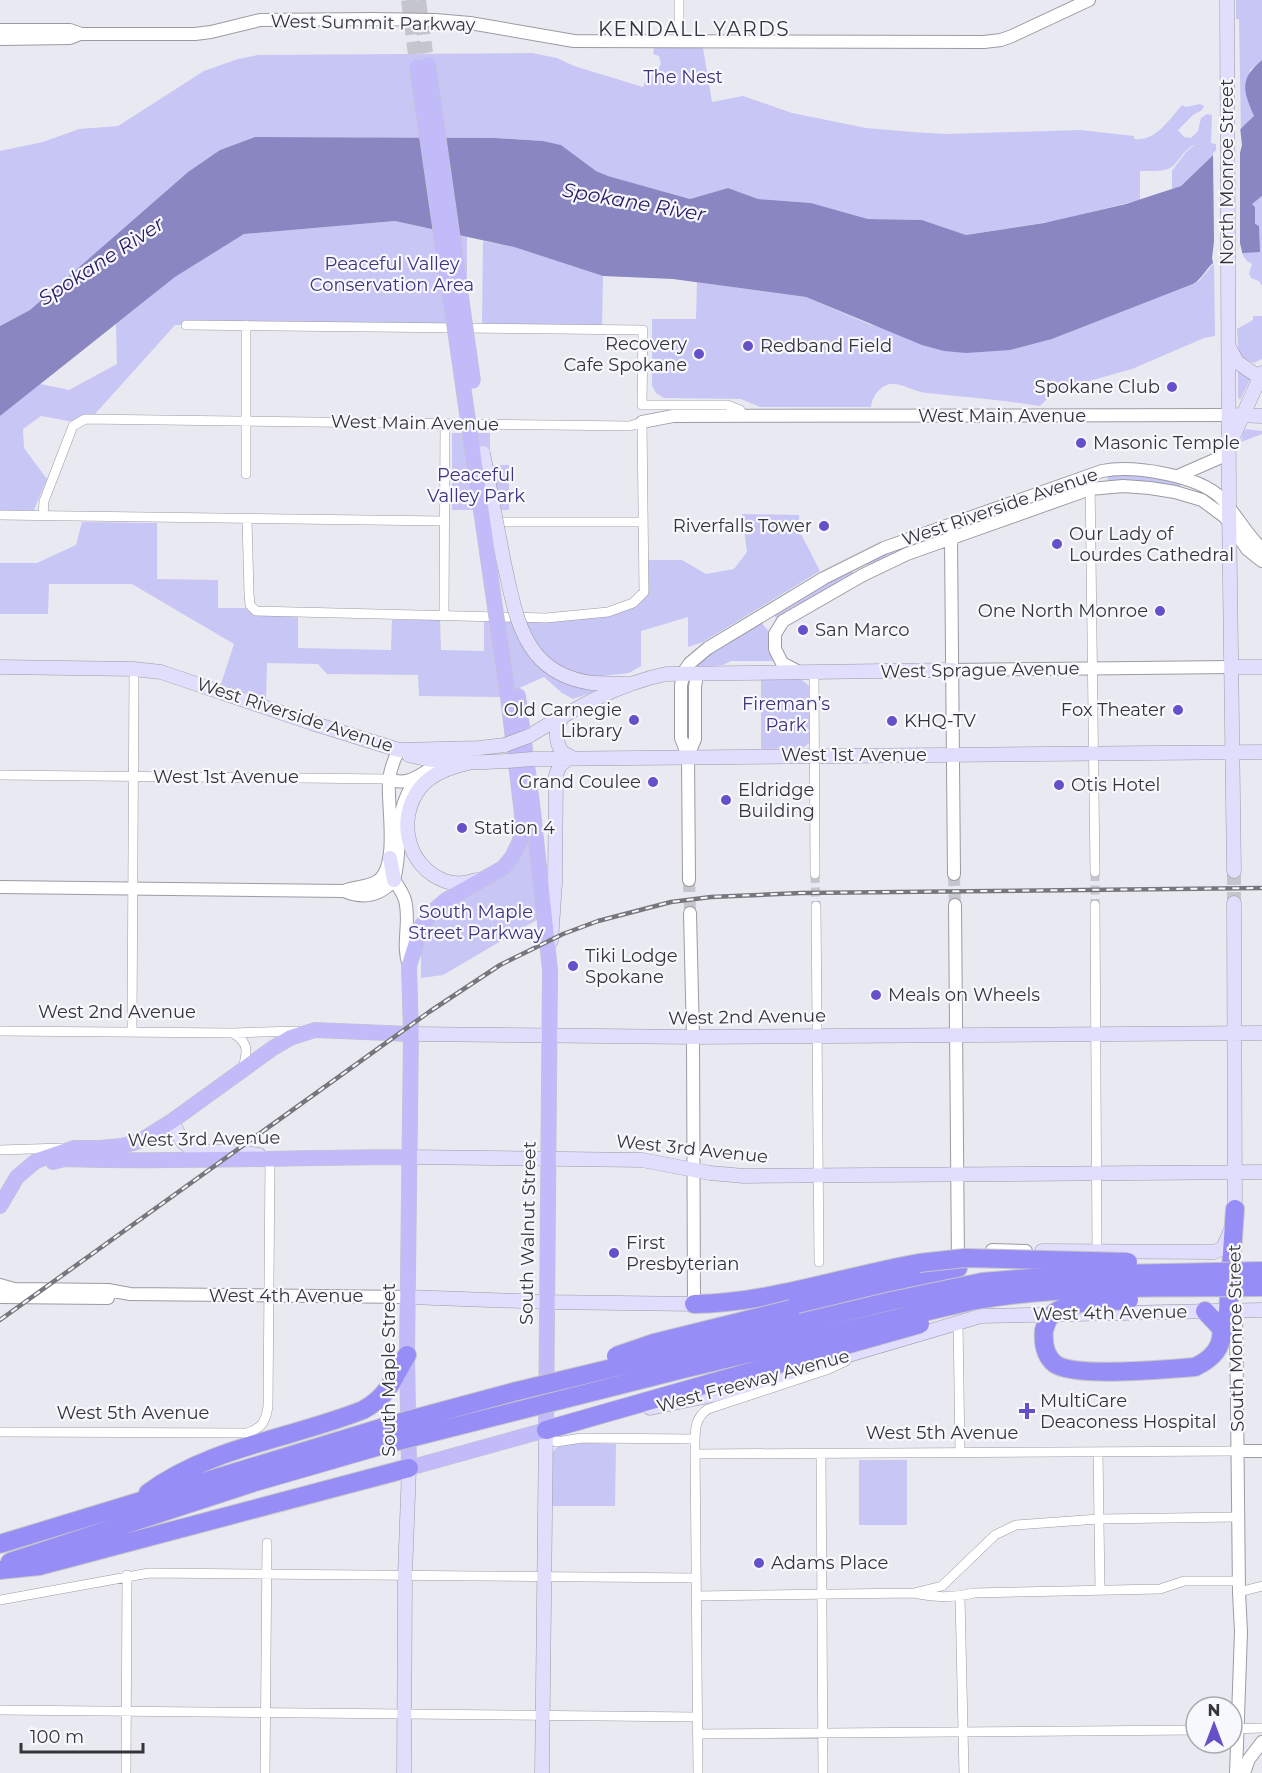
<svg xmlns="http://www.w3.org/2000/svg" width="1262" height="1773" font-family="Montserrat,sans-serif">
  <rect width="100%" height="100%" fill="#e9e9f2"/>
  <path fill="#c7c6f5" d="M1236,0h26v60l-12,10 -3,29 7,17 -13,15 -2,-112h-3z
    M657,47l46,1 9,54 31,-6 49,17 74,15 47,4 32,2 135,-4 54,6v3c21,3 35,-19 48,-34l4,2 14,-3 4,2 -2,4 -9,5 -15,15 6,7 7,1 7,-7 3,-13 6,-4 5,1 -1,28 5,1v10l-35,32 -9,3v-18l14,-19 10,-8c-14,6 -16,18 -26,24 -8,4 -21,3 -30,3v29l-86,21 -88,14 -44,-15 -54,-1 -57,-16 -53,-4 -30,-11 -38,11 -82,-23 -12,-5 -35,-26 -18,-4 -48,-3 -240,-1 -35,13 -32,22 -158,138 -30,16v-175l43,-9 36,-13 39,-3 86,-55 34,-12 20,-4 274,-2 25,5 17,8 69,21 4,-10 8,-3 6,-10 -2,-8 -6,-2 1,-6z
    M1262,196v90l-3,-5 -8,-3 -2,-5 3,-9 -5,-3 -6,-8 14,-29v-17l-4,-3z
    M395,221l72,16v91l-292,-3 -80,89 -21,8 -33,-6 -18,13 1,19 23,31 -13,31 -34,2v-96l40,-32 29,6 48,-26 -1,-40 59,-47 69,-43z
    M483,241l31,6 89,29 -1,53 -120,-1z
    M1214,263l1,73 -11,2 -72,31 -68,19 -14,8 -10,10c-38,-6 -75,-9 -113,-13 -12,-1 -25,-10 -36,-9 -11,1 -19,13 -20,23h-111l-19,-8 -77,-1 -8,-5 -4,-7v-67h44l1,-37 109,15 65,28 139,25 42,-11 141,-55 7,-4z
    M1253,316h9v43l-8,4 -12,-5 -4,-10 -1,-19 16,-9z
    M1238,368l13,10 -11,22 -2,-3z
    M1246,429l16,2v3l-21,8 2,-10z
    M452,433h38v32h19v45h-57z
    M1110,475h31l40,7v3l-2,3 -69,-6 -3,-3z
    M742,514l57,1 1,17 20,39 -117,71 -15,5v-30l-47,14v35l-12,7 -35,4 -1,15 -20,7 -11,-6 -18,-16 -45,20 -80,-1 -1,-21 -91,-1 -9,-10 -51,-1 -1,36 -45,-15 13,-40 -102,-60h-83l-1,30h-48v-51h37l39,-18 6,-23 75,1v56l61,1v28h29l7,7h44v33l93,2 1,-30h48l1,30 43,1v-30l125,-7 36,-21 2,-33h35l24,14 28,-5 13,-17z
    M936,534l1,5 -69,26 -4,-2 1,-2z
    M849,570h2l3,4 -75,44 -4,-1v-3z
    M761,622l9,11 -2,10 5,18h-42l-8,4 -28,2 -1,-2z
    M792,677l10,3 7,6v57l-6,5 -42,1v-70z
    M528,831l12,87 -97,57 -22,3v-29l5,-20 25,-24 57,-32z
    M564,1442l52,2 -1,62h-63v-52l6,-9z
    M859,1460h48v65h-48z"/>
  <path fill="#8986c2" d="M1262,60v136l-10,8 3,3v17l4,2 1,26c-17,1 -33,1 -47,11 -8,7 -11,16 -20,21l-141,55 -42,11 -44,3 -22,-2 -22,-6 -116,-48 -133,-18 -70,-3 -89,-29 -119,-26 -151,13 -69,43 -175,139v-90l30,-16 158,-138 32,-22 35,-13 240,1 48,3 18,4 35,26 12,5 82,23 38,-11 30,11 53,4 57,16 54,1 44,15 78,-12 82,-19 55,-18 73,-70c-11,-25 -15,-37 8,-56z"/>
  <path fill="#e9e9f2" d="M1240,127l2,18 -2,8v90l3,13 -10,1 -19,10 -2,-9 2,-16 -1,-89z"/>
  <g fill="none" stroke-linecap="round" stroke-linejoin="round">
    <path stroke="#c5c5cd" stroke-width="9" stroke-dasharray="9 4.5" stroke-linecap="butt" d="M1095,872v33
      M815,874l1,32"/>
    <path stroke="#c5c5cd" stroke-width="12" stroke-dasharray="12 6" stroke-linecap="butt" d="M954,874l1,31
      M689,880l1,33"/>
    <path stroke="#c5c5cd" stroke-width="14" stroke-dasharray="14 7" stroke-linecap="butt" d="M408,0l7,54
      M419,0l7,53
      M1234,871v32"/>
    <defs>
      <path id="minor" d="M679,41v-41
        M186,325l457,5 -1,75h85l13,5 4,6
        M246,474v-149
        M1090,476l5,396
        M0,515l444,6
        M43,515l1,-14 29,-75 12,-7 545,7 12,-4 2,170 -11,11 -25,9 -62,6 -290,-7 -6,-6 -1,-12 -2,-74
        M500,522h143
        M444,616l1,-192
        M814,672l1,202
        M0,775l389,4
        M1095,905l2,347
        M816,906l3,356
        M0,1031l233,2 64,-2
        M132,1032l2,-363
        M233,1033c17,11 14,18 10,36
        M0,1150l62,-2
        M958,1322l2,130
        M546,1431l10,11 26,-4 113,1
        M0,1432l246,1c15,-4 20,-11 22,-27l2,-249
        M1098,1452l2,138
        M695,1454l542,-3
        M821,1454l2,319
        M1239,1592l23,-6
        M914,1593l28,-7 53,-51 21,-10 83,-6 139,-2
        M696,1596l218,-3c20,5 39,5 60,0l186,-4 24,-8h55
        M960,1597l4,176
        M0,1600l149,-27 547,5
        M0,1710l697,7
        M1232,1729l30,-1
        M697,1734l499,-4
        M126,1773l1,-198
        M265,1773l2,-230
        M698,1773l-3,-326c0,-15 -1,-29 13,-38l121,-40 17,-8"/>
      <path id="tertiary" d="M0,30h70l11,4h114l16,-2 49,-12 112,-1 63,1 35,3 104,18 410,1 17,-2 11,-4 77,-36
        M0,39l70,-1 10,-4
        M642,422l31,-6 556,-1
        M1178,476l41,-18 10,-12
        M949,532l2,8 3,334
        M952,670l280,-3
        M799,672l-17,-9 -7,-14v-15l8,-13 80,-46 44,-21 183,-65 33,-3 27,2 25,4 27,8 23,17 22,32 15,12
        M688,756l7,-17v-52l2,-13
        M389,779c23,10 37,-12 58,-18
        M394,880c4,6 9,13 11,20 6,22 -4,44 4,66
        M689,880l-1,-124 -7,-18v-53l4,-15 5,-7 18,-15 116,-70 60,-30 218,-77c31,-6 96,4 119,27 15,16 25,36 41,51
        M0,887l344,4c19,8 36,5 50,-11 11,-42 -5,-62 23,-102
        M344,891c11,-5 25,-3 35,-11 20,-17 8,-75 10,-99 1,-11 5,-22 10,-31
        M955,905l3,359
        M690,913l3,124 1,267
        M992,1250l34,1
        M0,1285l14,4 94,1 22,4 278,3
        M0,1297l108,1
        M1236,1311l3,281 2,40 -5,141
        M1237,1451h25
        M1244,1773l5,-14 13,-17"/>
      <path id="secondary" d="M1227,0l2,508 5,363
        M1229,347l8,15 25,17
        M1234,415l28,1
        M1232,439l30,-66
        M0,667l134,2 27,3 151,51 87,27 80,-2 26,-3
        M1232,667h30
        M592,683l35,1
        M563,716c-8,11 -8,25 -1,36l9,5
        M529,736c43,-26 88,-52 137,-62l286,-4
        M409,755c32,9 65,8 98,6
        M532,759l730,-7
        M469,763c-18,4 -37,10 -49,25 -24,31 -13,79 25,93 11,4 21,2 32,-1
        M390,858l4,22
        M1234,903l1,315
        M551,941l4,-58 1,-108 4,-10 11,-8
        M411,1034l282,3 569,-4
        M172,1121l10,20 9,8 15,3h34l19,3
        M409,1157l233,3 68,13 34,3 518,-4
        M1042,1251l172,1 9,-4 7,-16
        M408,1297l139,5 147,2
        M650,1408l63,-13 268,-79 281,-6
        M404,1773l1,-198 4,-107
        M542,1773l4,-343 8,-2"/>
      <path id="primary" d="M508,697l14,117 -2,27 -8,16 -9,11 -57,32 -16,14 -8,11 -13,41 2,68 -4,321 2,113 137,-38 4,-460 -17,-159 -15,-115
        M53,1162l11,-3c115,4 230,-2 345,-2
        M0,1206l17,-29 19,-16 38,-13h25l23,-2 18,-5 32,-20 101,-73 17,-10 25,-8 96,4"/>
      <path id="motorway" d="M694,1304c77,-1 150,-28 225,-41
        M791,1309l167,-41
        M1044,1330c-1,12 1,26 11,34 20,14 113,5 140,3 17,-8 29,-20 26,-39l-16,-17
        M1222,1339l6,-28 7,-102
        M546,1430l165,-47
        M148,1493c62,-46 145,-55 215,-83 26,-14 30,-32 44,-55
        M0,1544l387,-118
        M10,1562l245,-80 135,-39
        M0,1570l39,-4 370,-98"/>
    </defs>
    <use href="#minor" stroke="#9b9ba3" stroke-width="10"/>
    <use href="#tertiary" stroke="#9b9ba3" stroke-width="14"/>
    <use href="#secondary" stroke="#9b9ba3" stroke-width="15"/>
    <use href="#primary" stroke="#c6c6c8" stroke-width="16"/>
    <use href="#motorway" stroke="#c6c6c8" stroke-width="20"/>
    <use href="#minor" stroke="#fff" stroke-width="9"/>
    <use href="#tertiary" stroke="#fff" stroke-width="12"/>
    <use href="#secondary" stroke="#e0ddfd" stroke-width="14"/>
    <use href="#primary" stroke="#c1bbfa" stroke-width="15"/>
    <use href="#motorway" stroke="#978df7" stroke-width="18"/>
    <defs>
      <path id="rail" d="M0,1320l429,-308 71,-47 63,-31 35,-13 73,-19 40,-5 90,-4 461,-5"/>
    </defs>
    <use href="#rail" stroke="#76767c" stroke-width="4.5"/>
    <use href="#rail" stroke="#f7f7fe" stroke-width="2" stroke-dasharray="7" stroke-linecap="butt"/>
    <defs>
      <path id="secondary-bridge" d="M483,453c7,37 14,73 21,110 7,30 12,66 32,91 14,17 34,26 56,29
        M505,745l24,-9
        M507,761l25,-2"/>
      <path id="primary-bridge" d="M428,65l45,316
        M417,67l91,630"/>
      <path id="motorway-bridge" d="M919,1263l46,-5 163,4
        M1044,1330c2,-5 3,-10 6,-13 15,-18 57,-15 79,-17
        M616,1356l38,-13 137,-34
        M711,1383l209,-59
        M387,1426l126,-34 378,-91 91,-19 84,-7 196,-4
        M390,1443l293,-74 288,-68c96,-17 194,-13 291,-14"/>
    </defs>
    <use href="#secondary-bridge" stroke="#9b9ba3" stroke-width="15" stroke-linecap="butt"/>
    <use href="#primary-bridge" stroke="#c6c6c8" stroke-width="16" stroke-linecap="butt"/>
    <use href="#motorway-bridge" stroke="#c6c6c8" stroke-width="20" stroke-linecap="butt"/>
    <use href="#secondary-bridge" stroke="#e0ddfd" stroke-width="14"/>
    <use href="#primary-bridge" stroke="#c1bbfa" stroke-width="15"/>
    <use href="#motorway-bridge" stroke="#978df7" stroke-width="18"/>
  </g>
  <g fill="#6550c9" stroke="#f7f7fe" stroke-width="2">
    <circle cx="748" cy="346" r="6"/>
    <circle cx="699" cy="354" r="6"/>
    <circle cx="1172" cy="387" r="6"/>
    <circle cx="1081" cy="443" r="6"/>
    <circle cx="824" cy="526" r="6"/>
    <circle cx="1057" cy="544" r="6"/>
    <circle cx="1160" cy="611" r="6"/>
    <circle cx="803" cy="630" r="6"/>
    <circle cx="1178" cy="710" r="6"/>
    <circle cx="634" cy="720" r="6"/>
    <circle cx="892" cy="721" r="6"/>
    <circle cx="653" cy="782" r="6"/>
    <circle cx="1059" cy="785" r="6"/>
    <circle cx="726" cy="800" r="6"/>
    <circle cx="462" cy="828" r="6"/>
    <circle cx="573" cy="966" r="6"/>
    <circle cx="876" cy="995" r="6"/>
    <circle cx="614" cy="1253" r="6"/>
    <path d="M1024 1402h6v6h6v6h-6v6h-6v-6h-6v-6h6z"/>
    <circle cx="759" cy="1563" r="6"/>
  </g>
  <g text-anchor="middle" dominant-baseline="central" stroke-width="4.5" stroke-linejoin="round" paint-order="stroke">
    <g font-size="18" fill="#353539" stroke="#f7f7fe">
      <text transform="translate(373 23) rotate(1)">West Summit Parkway</text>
      <text transform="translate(1227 172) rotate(-90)">North Monroe Street</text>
      <text x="1002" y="416">West Main Avenue</text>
      <text transform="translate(415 423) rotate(1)">West Main Avenue</text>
      <text transform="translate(1000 507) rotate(-19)">West Riverside Avenue</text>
      <text transform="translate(980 670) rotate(-1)">West Sprague Avenue</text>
      <text transform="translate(295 715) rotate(18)">West Riverside Avenue</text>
      <text x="854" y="755">West 1st Avenue</text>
      <text x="226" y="777">West 1st Avenue</text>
      <text x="117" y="1012">West 2nd Avenue</text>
      <text transform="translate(747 1017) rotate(-1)">West 2nd Avenue</text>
      <text transform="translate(204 1139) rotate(-1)">West 3rd Avenue</text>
      <text transform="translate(692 1149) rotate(6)">West 3rd Avenue</text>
      <text transform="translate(528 1233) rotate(-89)">South Walnut Street</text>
      <text x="286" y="1296">West 4th Avenue</text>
      <text transform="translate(1110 1313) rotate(-1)">West 4th Avenue</text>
      <text transform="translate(1236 1338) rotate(-91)">South Monroe Street</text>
      <text transform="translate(389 1370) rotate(-90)">South Maple Street</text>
      <text transform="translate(753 1381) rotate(-15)">West Freeway Avenue</text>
      <text x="133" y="1413">West 5th Avenue</text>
      <text x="942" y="1433">West 5th Avenue</text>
    </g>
    <g font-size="18" fill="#3f347d" stroke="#f7f7fe">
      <text x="683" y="77">The Nest</text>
      <text x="392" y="264">Peaceful Valley<tspan x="392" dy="21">Conservation Area</tspan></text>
      <text x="476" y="475">Peaceful<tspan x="476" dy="21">Valley Park</tspan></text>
      <text x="786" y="704">Fireman’s<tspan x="786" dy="21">Park</tspan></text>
      <text x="476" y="912">South Maple<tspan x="476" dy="21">Street Parkway</tspan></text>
    </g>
    <g font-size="18" fill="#353539" stroke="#f7f7fe" text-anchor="start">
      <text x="687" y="344" text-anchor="end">Recovery<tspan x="687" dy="21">Cafe Spokane</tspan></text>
      <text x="760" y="346">Redband Field</text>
      <text x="1160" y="387" text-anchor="end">Spokane Club</text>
      <text x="1093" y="443">Masonic Temple</text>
      <text x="812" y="526" text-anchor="end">Riverfalls Tower</text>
      <text x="1069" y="534">Our Lady of<tspan x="1069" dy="21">Lourdes Cathedral</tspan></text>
      <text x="1148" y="611" text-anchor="end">One North Monroe</text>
      <text x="815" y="630">San Marco</text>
      <text x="622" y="710" text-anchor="end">Old Carnegie<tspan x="622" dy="21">Library</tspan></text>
      <text x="1166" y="710" text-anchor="end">Fox Theater</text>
      <text x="904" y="721">KHQ-TV</text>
      <text x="641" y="782" text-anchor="end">Grand Coulee</text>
      <text x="1071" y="785">Otis Hotel</text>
      <text x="738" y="790">Eldridge<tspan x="738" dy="21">Building</tspan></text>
      <text x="474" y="828">Station 4</text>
      <text x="585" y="956">Tiki Lodge<tspan x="585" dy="21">Spokane</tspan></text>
      <text x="888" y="995">Meals on Wheels</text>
      <text x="626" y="1243">First<tspan x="626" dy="21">Presbyterian</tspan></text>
      <text x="1040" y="1401">MultiCare<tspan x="1040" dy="21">Deaconess Hospital</tspan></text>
      <text x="771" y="1563">Adams Place</text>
    </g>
    <g font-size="20" letter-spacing="1.5" fill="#35353c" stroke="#f7f7fe">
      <text x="694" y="29">KENDALL YARDS</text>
    </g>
    <g font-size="20" font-style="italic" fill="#2a1b63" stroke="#f7f7fe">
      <text transform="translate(634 202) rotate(10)">Spokane River</text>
      <text transform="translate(101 261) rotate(-33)">Spokane River</text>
    </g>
  </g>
  <g transform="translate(1214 1725)"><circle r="28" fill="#f7f7fe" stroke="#a9a9af" stroke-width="1.5"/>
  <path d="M0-4.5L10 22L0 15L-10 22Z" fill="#6550c9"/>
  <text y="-9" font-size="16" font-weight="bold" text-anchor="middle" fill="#353539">N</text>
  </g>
  <path d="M21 1743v9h122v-9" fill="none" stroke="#353539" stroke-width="3"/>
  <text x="30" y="1743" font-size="18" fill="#353539" stroke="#f7f7fe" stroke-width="4.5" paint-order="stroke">100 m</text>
</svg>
